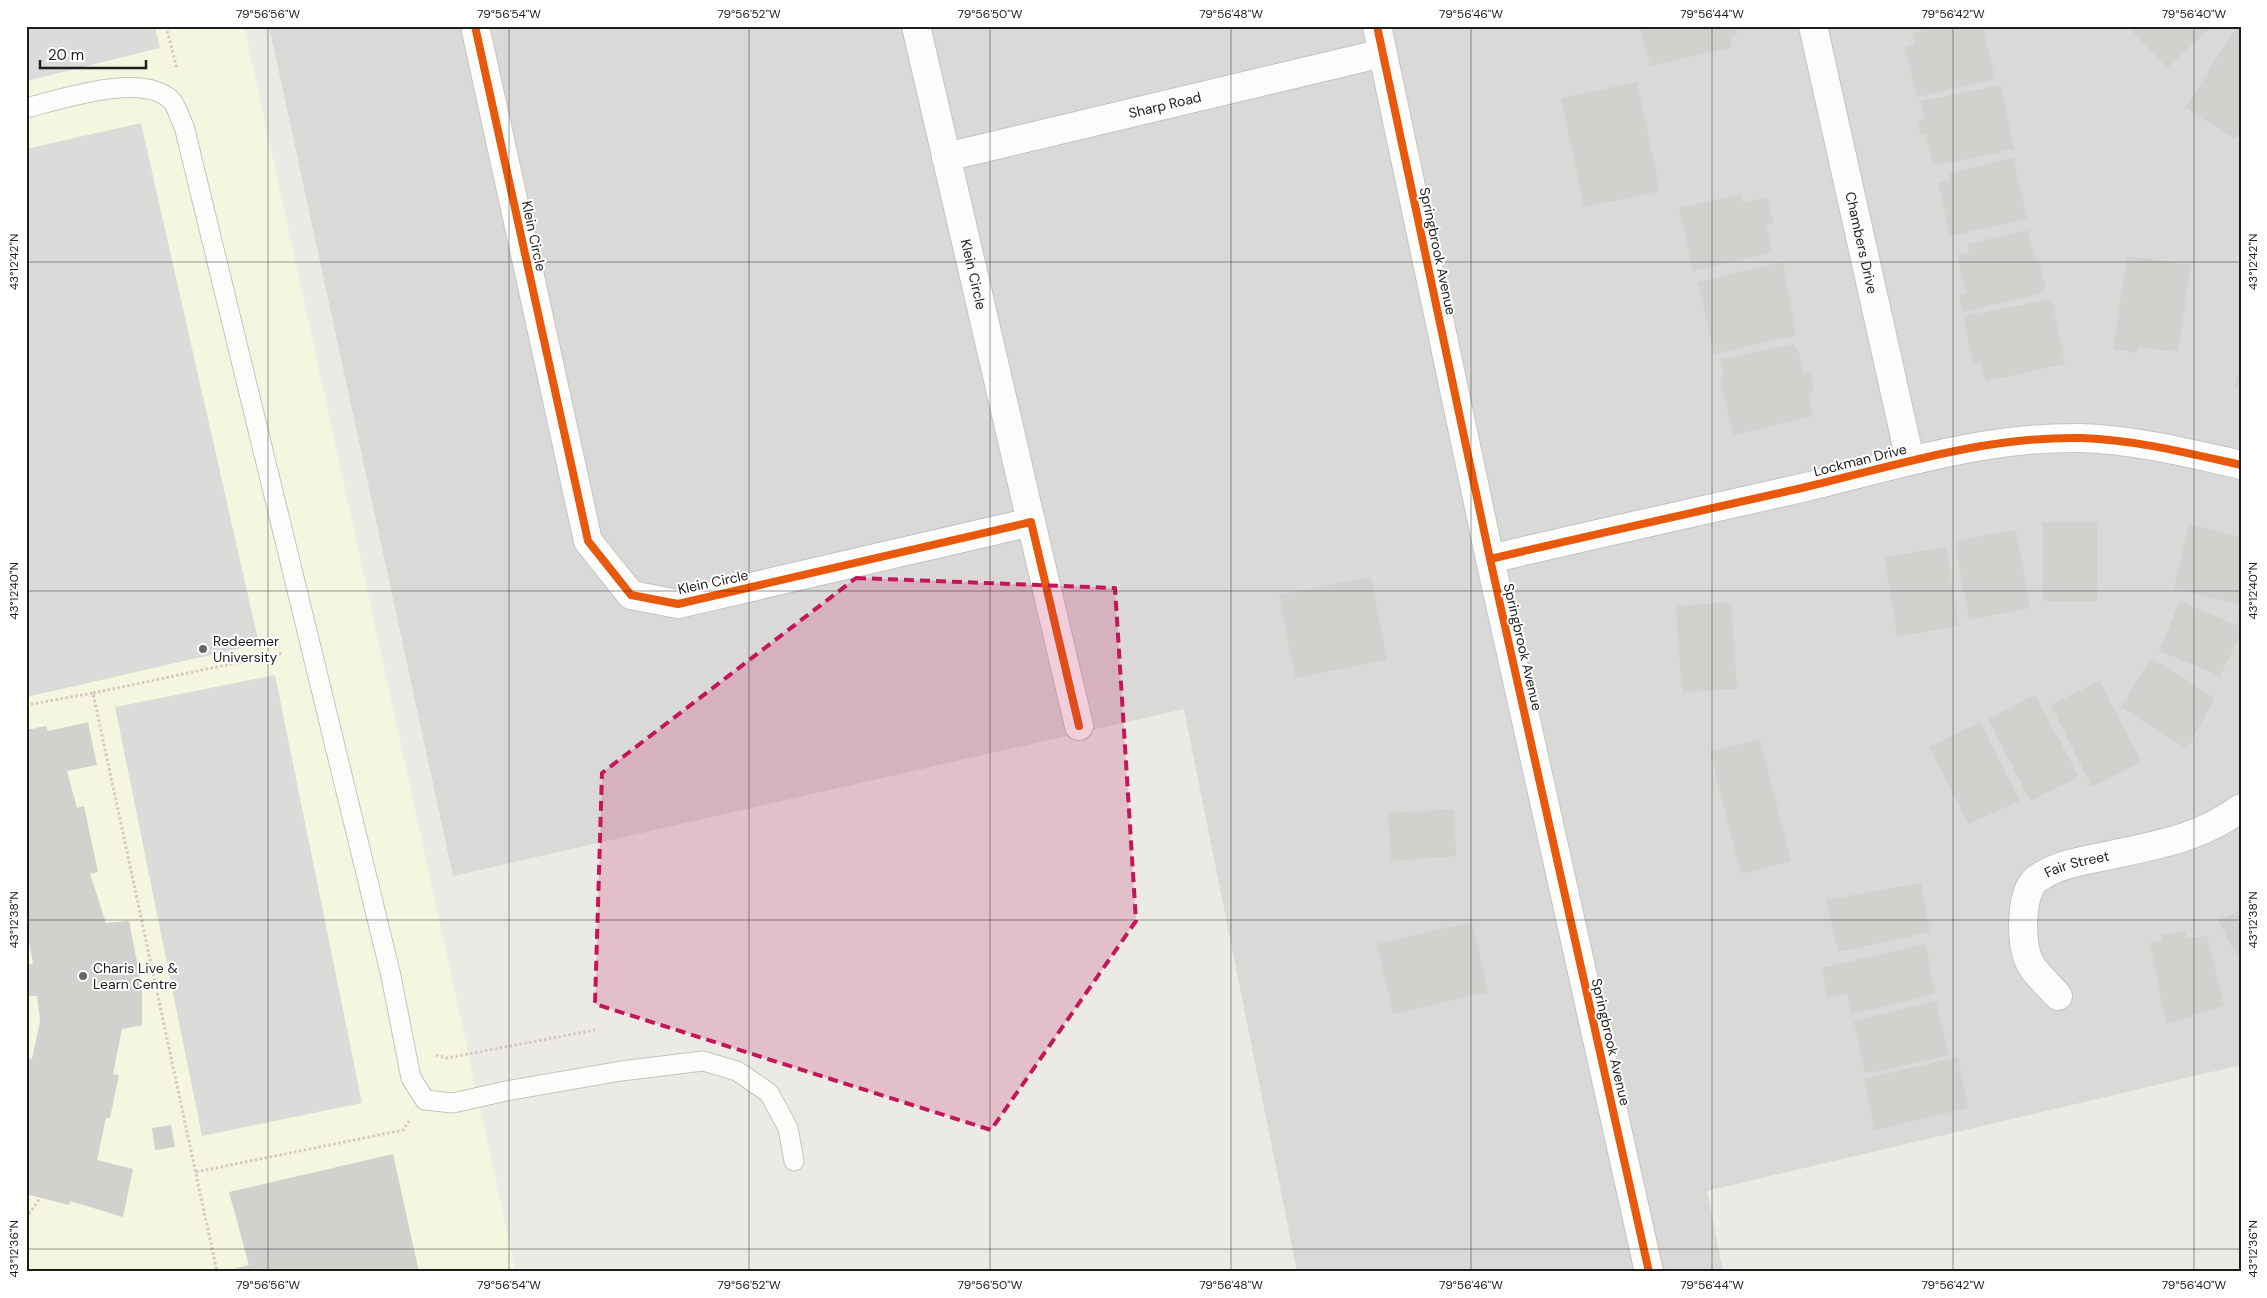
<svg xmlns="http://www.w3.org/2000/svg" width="2267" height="1298" font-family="'DM Sans',sans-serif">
  <rect width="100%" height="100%" fill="#ebeae5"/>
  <path fill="#dad9d7" d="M269,26h1972v1039l-534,126 16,81h-426l-113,-563 -731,167z"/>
  <path fill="#f5f6e0" d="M26,26h218l272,1246h-490z"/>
  <path fill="#dcdbd9" d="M26,26h129l5,22 -134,33z
    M141,123l118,521 -233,53v-548z
    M275,675l87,428 -160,33 -87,-429z"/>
  <path fill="#d3d1ce" d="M1640,26h96l2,8 -8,2 2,11 -82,19z
    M1938,26h45l12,53 -78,18 -12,-50 10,-3 -3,-11z
    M2127,26h85l-45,42z
    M2237,26h4v105l-6,8 -50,-31z
    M1637,82l23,109 -76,16 -23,-109z
    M2001,85l13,64 -81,17 -7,-32 -6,1 -2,-14 7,-1 -4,-19z
    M2013,158l14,61 -77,17 -12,-53 12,-3 -1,-7z
    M1741,194l2,9 24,-6 7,26 -8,2 7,27 -80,19 -14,-63z
    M2028,230l6,28 4,-1 8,31 -3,5 -80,19 -4,-17 7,-1 -9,-39 12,-3 -1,-8z
    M2127,256l64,9 -13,87 -40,-5 -1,6 -24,-4z
    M1783,262l13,73 -82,19 -16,-72z
    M2052,299l13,65 -79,17 -6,-19 -7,1 -10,-47z
    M1793,344l6,9 4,20 8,-2 3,20 -5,1 3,24 -78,19 -14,-55 4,-4 -4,-16z
    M2240,367h1v21l-7,-2z
    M2043,522h54v79h-54z
    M2189,524l52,13v68l-67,-17z
    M2016,530l14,78 -61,12 -14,-79z
    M1946,547l13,79 -62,11 -13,-80z
    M1371,577l16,83 -92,18 -16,-83z
    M2180,601l61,26v7l-21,42 -61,-25z
    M1731,602l6,87 -55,3 -6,-86z
    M2151,658l64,40 -28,51 -66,-42z
    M2099,681l43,81 -50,25 -41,-82z
    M2035,695l44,82 -49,24 -42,-82z
    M88,722l9,43 -30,6 10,37 7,-2 14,66 -8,2 16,49 23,-2 13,66v38l-20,4 -9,45 6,1 -9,43h-4l-9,42 36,9 -10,48 -53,-16 -1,4 -43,-11v-129l2,-7 4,1 8,-38 -3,-25h-11v-31l7,-1 -7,-41v-193l20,-4 2,5z
    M1980,722l40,79 -52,23 -39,-77z
    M1760,739l31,122 -50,13 -31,-122z
    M1454,809l2,47 -65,5 -3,-48z
    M1921,883l9,49 -92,20 -12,-52z
    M2241,910v53l-23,-43z
    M1472,922l16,70 -95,22 -16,-70z
    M2185,931l2,7 20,-2 17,70 -58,18 -16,-82 13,-2 -2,-5z
    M1926,944l9,50 -83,20 -5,-20 -19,4 -6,-30z
    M1936,1001l13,54 -84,19 -11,-53z
    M1958,1057l10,51 -93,22 -11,-51z
    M171,1125l4,22 -20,3 -3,-22z
    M393,1154l26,118h-198l28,-7 -20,-73z"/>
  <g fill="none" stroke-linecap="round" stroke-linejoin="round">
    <defs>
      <path id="lane" d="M26,108c36,-9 118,-37 146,-7 5,6 8,18 12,25l207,850 20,102 14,22 28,3 53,-12 115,-20 82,-10 34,10 32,22 19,35 6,33"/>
      <g id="street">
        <path d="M475,26l113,515 43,54 47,9 353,-82 48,204"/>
        <path id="s1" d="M916,26l115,496"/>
        <path d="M1377,26l113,533 159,713"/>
        <path id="s2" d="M1813,26l97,434"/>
        <path id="s3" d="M946,157l437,-104"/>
        <path d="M1490,559c105,-25 211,-48 316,-72 91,-22 181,-51 276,-49 54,2 106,15 159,27"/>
        <path id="s4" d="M2058,996c-9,-11 -24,-23 -29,-35 -9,-18 -9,-72 9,-83 21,-14 44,-17 68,-22 50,-11 93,-17 135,-48"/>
      </g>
    </defs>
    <use href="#lane" stroke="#c4c4c1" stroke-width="21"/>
    <use href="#street" stroke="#c4c4c1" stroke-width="30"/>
    <path stroke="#d7c8c4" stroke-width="3" stroke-dasharray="2.5 2.5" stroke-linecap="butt" d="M166,26l11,43
      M93,693l190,-40
      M26,705l67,-12 124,579
      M436,1055l11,3 148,-28
      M196,1172l207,-42 6,-9
      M26,1218l14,-20"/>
    <use href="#lane" stroke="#fcfcfb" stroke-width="19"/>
    <use href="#street" stroke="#fcfcfb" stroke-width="28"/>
    <defs>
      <path id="cycleway" d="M475,26l113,515 43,54 47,9 353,-82 48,204
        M1377,26l113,533 159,713
        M1490,559c105,-25 211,-48 316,-72 91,-22 181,-51 276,-49 54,2 106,15 159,27"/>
    </defs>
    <use href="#cycleway" stroke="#fff" stroke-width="11"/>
    <use href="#cycleway" stroke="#e8590c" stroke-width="8"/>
  </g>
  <path fill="#c2185b" fill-opacity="0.2" stroke="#c2185b" stroke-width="4" stroke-dasharray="10 6" stroke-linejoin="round" d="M856,578l259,10 21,333 -145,209 -396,-126 7,-231z"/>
  <path fill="none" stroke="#1d1d1d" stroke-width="1" stroke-opacity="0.45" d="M27,26v1246M268,26v1246M509,26v1246M749,26v1246M990,26v1246M1231,26v1246M1471,26v1246M1712,26v1246M1953,26v1246M2194,26v1246M26,262h2215M26,591h2215M26,920h2215M26,1249h2215"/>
  <g fill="#656563" stroke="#fff" stroke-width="2">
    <circle cx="203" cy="649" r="5"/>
    <circle cx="83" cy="976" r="5"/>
  </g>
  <g text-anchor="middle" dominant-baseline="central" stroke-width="4" stroke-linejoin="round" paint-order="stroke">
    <g font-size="14" fill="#1d1d1d" stroke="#fff">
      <text stroke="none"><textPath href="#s3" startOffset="225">Sharp Road</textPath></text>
      <text transform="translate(534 236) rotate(78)">Klein Circle</text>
      <text stroke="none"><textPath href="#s2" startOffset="222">Chambers Drive</textPath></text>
      <text transform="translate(1438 251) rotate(78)">Springbrook Avenue</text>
      <text stroke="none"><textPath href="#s1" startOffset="255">Klein Circle</textPath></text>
      <text transform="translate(1860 460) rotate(-14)">Lockman Drive</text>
      <text transform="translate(713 582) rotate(-12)">Klein Circle</text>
      <text transform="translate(1523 647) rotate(77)">Springbrook Avenue</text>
      <text stroke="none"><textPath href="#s4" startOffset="175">Fair Street</textPath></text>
      <text transform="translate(1611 1042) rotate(77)">Springbrook Avenue</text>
    </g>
    <g font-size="14" fill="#1d1d1d" stroke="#fff" text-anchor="start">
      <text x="213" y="641">Redeemer<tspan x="213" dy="16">University</tspan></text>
      <text x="93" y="968">Charis Live &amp;<tspan x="93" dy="16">Learn Centre</tspan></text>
    </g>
  </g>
  <rect width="2267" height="1298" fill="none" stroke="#ffffff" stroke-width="55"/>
  <path d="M40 60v8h106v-8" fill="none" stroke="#1d1d1d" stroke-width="2.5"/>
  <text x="48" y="60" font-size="15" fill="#1d1d1d" stroke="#ffffff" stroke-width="4" paint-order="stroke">20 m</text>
  <rect x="28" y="28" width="2212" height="1242" fill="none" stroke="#1d1d1d" stroke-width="2"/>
  <g font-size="12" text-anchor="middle" fill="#1d1d1d">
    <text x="268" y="18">79°56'56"W</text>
    <text x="509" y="18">79°56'54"W</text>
    <text x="749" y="18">79°56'52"W</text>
    <text x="990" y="18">79°56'50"W</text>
    <text x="1231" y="18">79°56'48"W</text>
    <text x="1471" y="18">79°56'46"W</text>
    <text x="1712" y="18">79°56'44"W</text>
    <text x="1953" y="18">79°56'42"W</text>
    <text x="2194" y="18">79°56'40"W</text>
    <text transform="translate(14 262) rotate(-90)" y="4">43°12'42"N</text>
    <text transform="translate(2253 262) rotate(-90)" y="4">43°12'42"N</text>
    <text transform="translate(14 591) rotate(-90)" y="4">43°12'40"N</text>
    <text transform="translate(2253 591) rotate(-90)" y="4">43°12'40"N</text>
    <text transform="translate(14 920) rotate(-90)" y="4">43°12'38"N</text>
    <text transform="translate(2253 920) rotate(-90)" y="4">43°12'38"N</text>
    <text transform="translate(14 1249) rotate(-90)" y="4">43°12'36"N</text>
    <text transform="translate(2253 1249) rotate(-90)" y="4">43°12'36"N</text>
    <text x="268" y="1289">79°56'56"W</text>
    <text x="509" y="1289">79°56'54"W</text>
    <text x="749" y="1289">79°56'52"W</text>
    <text x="990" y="1289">79°56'50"W</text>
    <text x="1231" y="1289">79°56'48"W</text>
    <text x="1471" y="1289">79°56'46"W</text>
    <text x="1712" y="1289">79°56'44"W</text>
    <text x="1953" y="1289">79°56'42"W</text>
    <text x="2194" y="1289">79°56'40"W</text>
  </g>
</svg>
